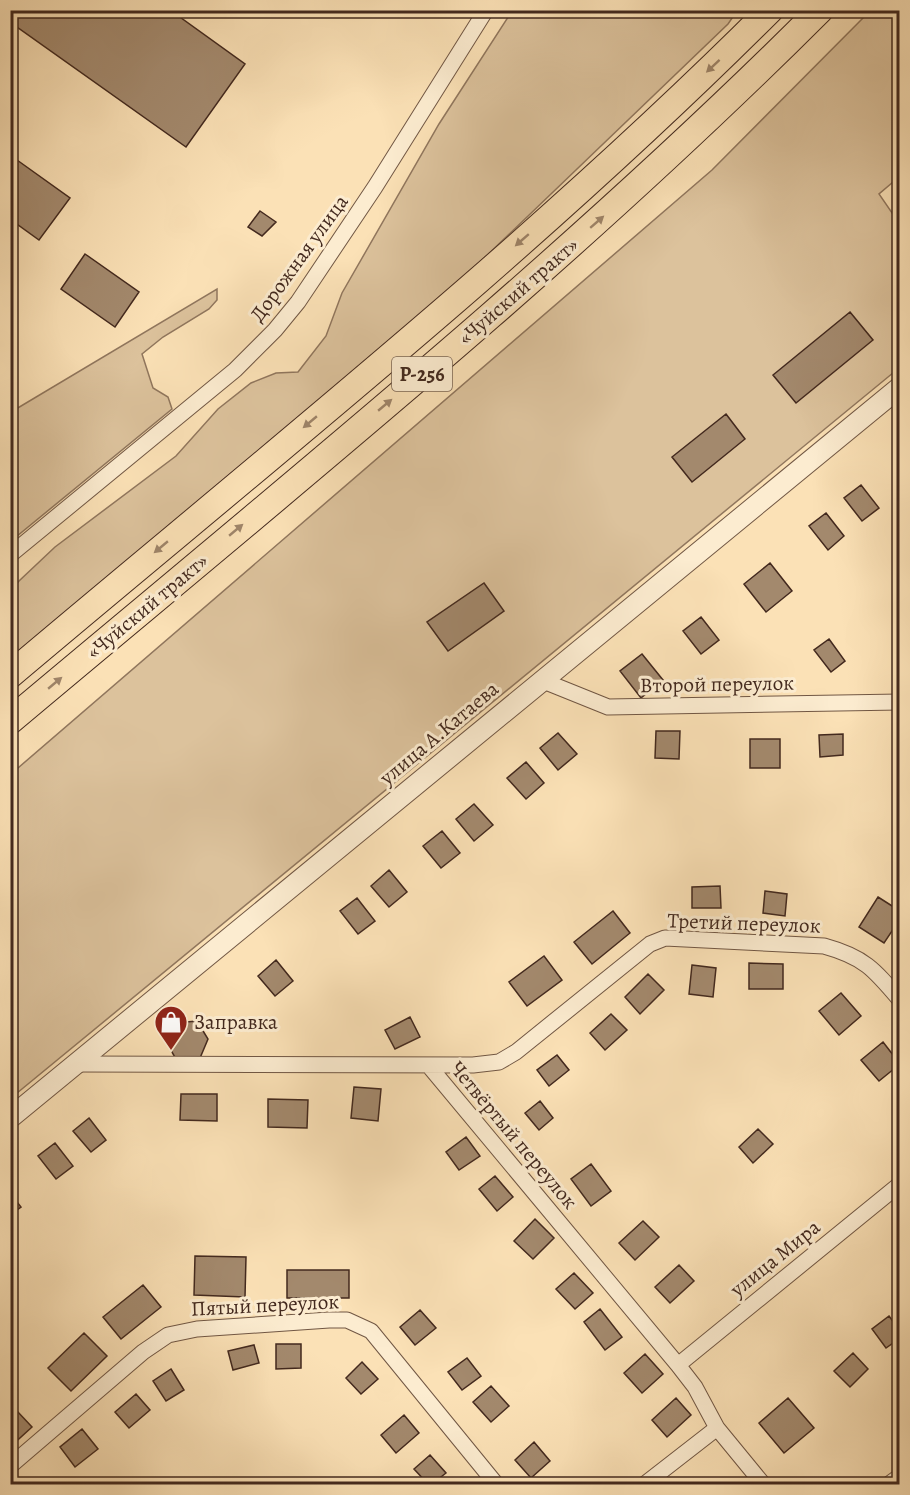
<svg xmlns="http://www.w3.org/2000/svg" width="910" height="1495" font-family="Alegreya,serif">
  <rect width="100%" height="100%" fill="#fbe1b6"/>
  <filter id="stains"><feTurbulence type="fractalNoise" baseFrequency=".00333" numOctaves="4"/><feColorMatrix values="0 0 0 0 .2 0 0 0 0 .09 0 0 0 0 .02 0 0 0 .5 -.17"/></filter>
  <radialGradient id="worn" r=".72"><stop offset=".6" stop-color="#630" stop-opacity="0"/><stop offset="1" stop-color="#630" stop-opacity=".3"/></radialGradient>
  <path fill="#dcc29c" stroke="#90765d" stroke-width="1.5" d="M512,11h225l-9,13 -299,287 -418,351v-71l8,-10 36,-34 121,-91 42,-47 33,-26 25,-10 22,-1 28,-36 16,-43 97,-169z
    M870,11h29v166l-20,17 20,29v145l-888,730v-324l701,-604z
    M217,289v11l-8,9 -46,28 -21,17 11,34 15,9 4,12 -161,132v-129z"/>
  <path fill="#a3896d" stroke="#43291e" stroke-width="1.5" d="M10,10h160l75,54 -59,83 -176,-125z
    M10,155l60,43 -31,42 -29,-21z
    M260,211l16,11 -14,14 -14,-9z
    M85,254l54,38 -24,35 -54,-38z
    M850,312l23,28 -77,63 -23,-28z
    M726,414l19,25 -53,43 -20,-25z
    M861,485l18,23 -17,13 -18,-23z
    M826,513l18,23 -16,14 -19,-24z
    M770,563l22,28 -26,21 -22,-28z
    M484,583l20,28 -56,40 -21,-29z
    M701,617l18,23 -18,14 -18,-23z
    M829,639l16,22 -14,11 -17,-22z
    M642,654l21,26 -22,18 -21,-27z
    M656,731h24l-1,28 -24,-1z
    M558,733l19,21 -19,16 -18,-22z
    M843,734v21l-23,2 -1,-22z
    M750,739h30v29h-30z
    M526,762l18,21 -18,16 -19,-21z
    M474,804l19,21 -19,16 -18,-22z
    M442,831l18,22 -19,15 -18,-22z
    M389,870l18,22 -18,15 -18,-21z
    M720,886l1,22h-29v-21z
    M765,891l22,3 -2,22 -22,-3z
    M878,897l22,14v8l-16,24 -25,-16z
    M357,898l18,23 -17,13 -18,-23z
    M613,911l17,22 -38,31 -18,-22z
    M544,956l18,24 -35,26 -18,-24z
    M276,960l17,21 -18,15 -17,-20z
    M749,963l34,1v25h-34z
    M692,965l24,3 -3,29 -24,-3z
    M648,974l16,16 -24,24 -15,-17z
    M841,993l20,23 -22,19 -20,-24z
    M611,1014l16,16 -22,20 -15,-17z
    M410,1017l10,20 -25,12 -10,-19z
    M197,1021l11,18 -8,19 -24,1 -10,-17 9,-19z
    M883,1042l17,22 -21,17 -18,-21z
    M557,1055l12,15 -20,16 -12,-16z
    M354,1087l27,2 -3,32 -27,-3z
    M181,1094h36v27l-37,-1z
    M268,1099l40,1 -1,28 -39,-1z
    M540,1101l13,17 -14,12 -14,-17z
    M89,1118l17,22 -15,12 -18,-21z
    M758,1129l15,15 -20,19 -14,-16z
    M466,1137l14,19 -21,14 -13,-18z
    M55,1143l18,23 -17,13 -18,-23z
    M591,1164l20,27 -20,15 -20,-27z
    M495,1176l18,21 -16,14 -18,-22z
    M10,1193l11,14 -11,8z
    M535,1219l19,19 -21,21 -19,-18z
    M643,1221l16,16 -24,23 -16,-17z
    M195,1256l51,1 -1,40 -51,-2z
    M679,1265l15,16 -24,22 -15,-16z
    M287,1270h62v28h-62z
    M574,1273l19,20 -18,16 -19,-20z
    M143,1285l18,22 -40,32 -18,-22z
    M600,1309l22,28 -17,13 -21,-28z
    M420,1310l16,18 -21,17 -15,-18z
    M889,1316l11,15v7l-14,10 -14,-19z
    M84,1333l23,23 -36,35 -23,-23z
    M276,1344h25v24l-25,1z
    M254,1345l5,18 -26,7 -5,-19z
    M853,1353l15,16 -18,18 -16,-16z
    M645,1354l18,20 -21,19 -18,-20z
    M467,1358l14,18 -19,14 -14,-18z
    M362,1362l16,17 -17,15 -15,-16z
    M171,1369l13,21 -18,11 -13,-20z
    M491,1386l18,20 -18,16 -18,-20z
    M136,1394l14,16 -21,18 -14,-16z
    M676,1398l15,17 -24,22 -15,-17z
    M788,1398l26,30 -30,25 -25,-30z
    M17,1411l15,16 -22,20v-30z
    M404,1415l15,18 -23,20 -15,-18z
    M82,1429l16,20 -23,18 -15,-20z
    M534,1442l16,19 -19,17 -16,-18z
    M430,1455l16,18 -14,11h-4l-14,-15z"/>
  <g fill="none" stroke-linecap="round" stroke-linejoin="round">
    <defs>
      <path id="minor" d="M10,555l225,-185 40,-40 23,-28 77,-115 111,-177
        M541,680l67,27 292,-5
        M76,1064l397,1 26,-3 17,-10 134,-108 15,-6 159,8c40,11 50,23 76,54
        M429,1066l249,299 17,22 22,41 46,56
        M678,1365l222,-181
        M10,1466l133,-114 25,-17 29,-6 132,-9h18l24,11 125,153
        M645,1484l72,-56
        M889,1484l11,-8"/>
      <path id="tertiary" d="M10,1118l890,-731"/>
      <path id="trunk" d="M10,675c257,-217 522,-427 760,-665
        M10,721c275,-231 556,-457 810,-711"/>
    </defs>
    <use href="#minor" stroke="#715744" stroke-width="17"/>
    <use href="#tertiary" stroke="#715744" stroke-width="22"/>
    <use href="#trunk" stroke="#43291e" stroke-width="28"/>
    <use href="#minor" stroke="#fcecd0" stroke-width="15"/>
    <use href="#tertiary" stroke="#fcecd0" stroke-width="20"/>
    <use href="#trunk" stroke="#fbe1b6" stroke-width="26"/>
    <defs>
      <path id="rail" d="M326,10l2,1"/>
    </defs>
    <use href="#rail" stroke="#43291e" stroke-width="7"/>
    <use href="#rail" stroke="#fcecd0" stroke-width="4.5" stroke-dasharray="14" stroke-linecap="butt"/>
  </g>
  <defs><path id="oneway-solid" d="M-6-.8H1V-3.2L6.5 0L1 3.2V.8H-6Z" transform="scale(1.5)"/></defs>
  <g fill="#9f856a">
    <use href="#oneway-solid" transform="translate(713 66) rotate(137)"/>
    <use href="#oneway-solid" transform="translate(597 222) rotate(-41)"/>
    <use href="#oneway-solid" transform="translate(522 240) rotate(139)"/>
    <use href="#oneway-solid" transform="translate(385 405) rotate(-40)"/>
    <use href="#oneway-solid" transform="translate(310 422) rotate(140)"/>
    <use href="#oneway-solid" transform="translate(236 530) rotate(-40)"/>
    <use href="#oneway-solid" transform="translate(161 547) rotate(140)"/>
    <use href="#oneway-solid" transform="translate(55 683) rotate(-40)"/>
  </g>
  <defs>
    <symbol id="shop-pin" viewBox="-11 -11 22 30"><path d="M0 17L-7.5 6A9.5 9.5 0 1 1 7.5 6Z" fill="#8f2418" stroke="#fcecd0"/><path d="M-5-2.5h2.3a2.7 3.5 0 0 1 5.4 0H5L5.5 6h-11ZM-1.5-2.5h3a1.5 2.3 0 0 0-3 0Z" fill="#fff"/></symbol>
  </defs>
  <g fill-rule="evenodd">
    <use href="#shop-pin" x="152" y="1003" width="38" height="52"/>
  </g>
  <g text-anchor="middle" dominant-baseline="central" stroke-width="6" stroke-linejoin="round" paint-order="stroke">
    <rect fill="#fcecd0" stroke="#7a6453" stroke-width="1.5" x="392" y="357" width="60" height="34" rx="4.5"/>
    <g font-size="20" font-weight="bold" fill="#43291e">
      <text x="422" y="374">Р-256</text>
    </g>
    <g font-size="21" fill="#43291e" stroke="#fcecd0">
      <text transform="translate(299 258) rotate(-54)">Дорожная улица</text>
      <text transform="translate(518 291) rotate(-41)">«Чуйский тракт»</text>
      <text transform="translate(147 606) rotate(-40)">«Чуйский тракт»</text>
      <text transform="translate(717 684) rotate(-1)">Второй переулок</text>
      <text transform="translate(439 733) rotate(-40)">улица А.Катаева</text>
      <text transform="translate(744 923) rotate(2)">Третий переулок</text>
      <text transform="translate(514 1135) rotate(50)">Четвёртый переулок</text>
      <text transform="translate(775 1258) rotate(-39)">улица Мира</text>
      <text transform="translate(265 1305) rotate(-3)">Пятый переулок</text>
    </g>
    <g font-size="21" fill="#43291e" stroke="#fcecd0" text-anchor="start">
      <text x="194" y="1022">Заправка</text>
    </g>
  </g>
  <rect width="910" height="1495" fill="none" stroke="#fbe1b6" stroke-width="36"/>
  <rect x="12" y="12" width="886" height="1471" fill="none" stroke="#43291e" stroke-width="3"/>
  <rect x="18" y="18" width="874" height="1459" fill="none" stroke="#43291e" stroke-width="1.5"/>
  <rect width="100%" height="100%" filter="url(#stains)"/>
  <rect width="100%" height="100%" fill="url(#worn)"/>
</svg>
